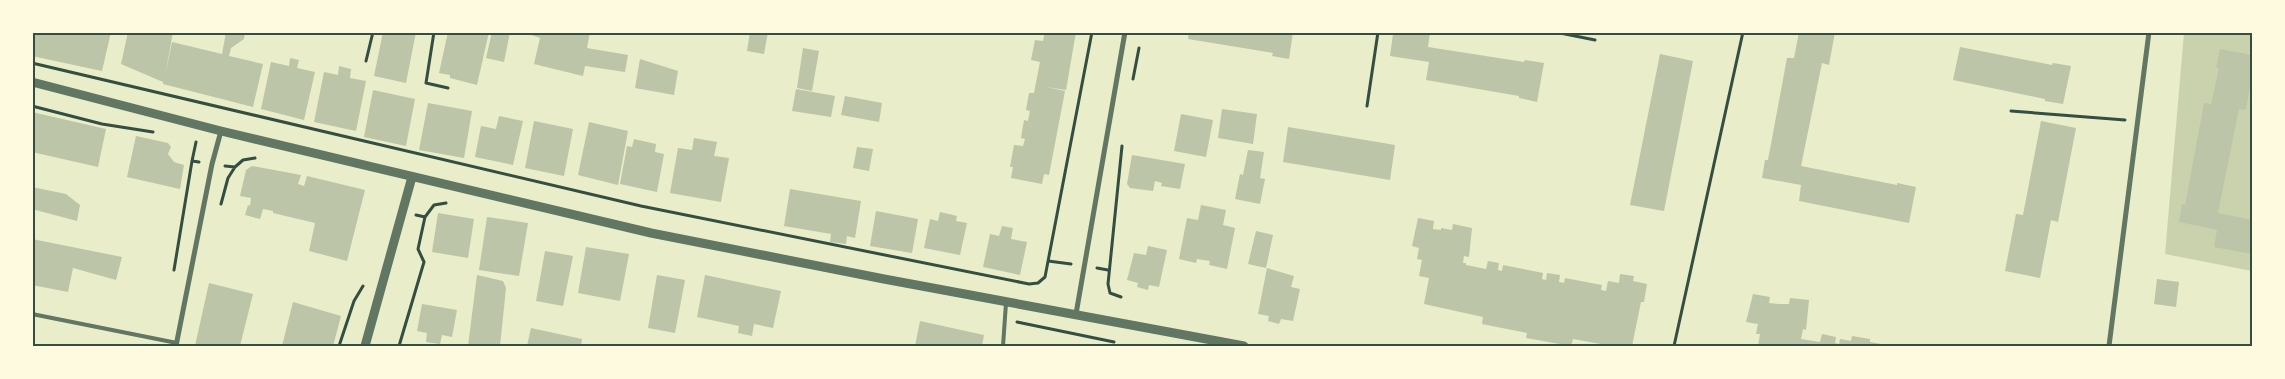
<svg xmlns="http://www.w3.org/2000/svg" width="2285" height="379" font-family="'Open Sans',sans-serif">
  <rect width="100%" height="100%" fill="#e9edc9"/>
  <path fill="#cad2ad" d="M2184,33h68v238l-87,-17z"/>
  <path fill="#bcc5a7" d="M32,32h79l-9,39 -70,-15z
    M128,32h45l-8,44 7,-34 50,12 4,-22h19l-1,7 -13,9 -2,8 34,8 -10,43 -90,-23v-2l-42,-18z
    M383,32h33l-10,51 -32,-7z
    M448,32h41l-12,53 -27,-7v-3l-11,-2z
    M492,32h18l-6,30 -18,-4z
    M523,32h67l-3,16 41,7 -3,17 -40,-6 -2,10 -49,-12 6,-26z
    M750,32h18l-4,22 -17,-3z
    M1045,32h31l-10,58 -20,-3 19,4 -16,84 -5,-1 -2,10 -31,-6 2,-11h-3l4,-22 9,1 2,-7 -4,-1 3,-18 4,1 2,-10 -4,-1 3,-17h5l6,-31 -9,-2 4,-20 8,1z
    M1189,32h104l-4,27 -17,-3 1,-3 -85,-14z
    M1397,32h33l-2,15 96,15 1,-2 19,3 -7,39 -18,-4v-2l-93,-16 3,-18 -39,-6 3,-22 4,1z
    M1799,32h36l-6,33 -7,-2 -21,103 96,19v-2l19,4 -7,36 -110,-22 2,-16 -39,-7 3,-18h3l19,-102h7z
    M1960,47l92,18 1,-2 18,3 -8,38 -18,-3v-2l-92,-19z
    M803,48l16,3 -7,40 -15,-3z
    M2220,49l32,6v19l-6,36 -7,-1 -21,104 34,7v34l-38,-7 3,-17 -38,-8 3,-18 3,1 19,-102 7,1 8,-36h-3z
    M1660,54l33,7 -29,150 -34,-6z
    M290,58l9,2 -2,8 18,4 -11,48 -43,-11 10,-47 18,4z
    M640,59l38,12 -4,24 -39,-7z
    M339,66l12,3 -1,9 16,3 -10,50 -42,-9 10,-50 14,3z
    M796,89l39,7 -4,21 -39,-6z
    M373,90l42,9 -9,47 -42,-9z
    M845,96l37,7 -3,19 -38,-7z
    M428,103l44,8 -8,47 -45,-8z
    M1222,109l35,5 -4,30 -35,-6z
    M32,112l74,17 -8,38 -66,-15z
    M1181,114l32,6 -7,37 -32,-6z
    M499,116l24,5 -10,44 -38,-8 6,-31 15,3z
    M534,121l39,8 -9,47 -39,-8z
    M2041,121l35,7 -18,94 -7,-2 -11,58 -35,-7 11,-57 7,1z
    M589,122l39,9 -10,54 -40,-10z
    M1288,127l107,18 -5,35 -107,-18z
    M136,136l32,7 3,4 -3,7 6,8 10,3 -4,24 -53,-12z
    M694,138l23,4 -3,14 15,2 -8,44 -51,-9 8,-45 14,2z
    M634,139l22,5 -1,8 9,2 -7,38 -37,-8 7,-38 5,1z
    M857,147l16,2 -4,22 -16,-3z
    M1248,150l16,2 -4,26 5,1 -5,25 -25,-5 5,-25 3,1z
    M1132,155l53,9 -5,25 -19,-3 1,-3 -7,-2 -2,10 -23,-3 -3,-4z
    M252,166l49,9 -3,9 6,2 3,-10 58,14 -18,71 -38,-10 6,-28 -42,-10v-2l-10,-2 -3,10 -15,-4 3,-10 2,1 1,-8 -11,-2 6,-26z
    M32,187l34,7 14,11 -3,16 -45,-12z
    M790,189l71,12 -6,37 -8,-2 -1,8 -16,-2 1,-8 -47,-8z
    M1201,205l25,5 -3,15 12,3 -8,41 -18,-4 1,-4 -13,-2 -1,4 -17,-4 8,-41 11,2z
    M876,211l42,8 -6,34 -42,-7z
    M940,212l17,4 -1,5 11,2 -7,32 -36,-7 6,-29 8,2z
    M438,213l36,6 -6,39 -36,-6z
    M487,217l41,6 -9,53 -40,-6z
    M1418,218l16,3 -1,8 8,1v-2l11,2 1,-6 19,4 -3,29 -5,-1 -1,7h3v2l20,4 2,-8 11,2 -1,7 4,1 1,-6 40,8 -1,6 4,1 1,-7 13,2 -1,7 5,1 1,-5 37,7 -1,5 5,1 2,-10 11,2 1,-9 14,2 -1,5 14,3 -3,18h-3l-9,44h-20l-39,-7 -2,7 -45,-8 1,-5 -45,-9 1,-7 -59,-13 5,-26 -10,-2 3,-16 -5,-1 2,-11 -7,-2z
    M1002,226l11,2 -2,11 16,3 -7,33 -37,-8 7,-33 9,2z
    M1256,231l17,4 -7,33 -18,-4z
    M32,239l90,18 -6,23 -43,-12 -5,24 -36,-7z
    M1148,246l19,4 -8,37 -10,-2 -1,5 -11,-3 1,-4 -11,-3 7,-27 12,2z
    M586,247l43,7 -9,47 -42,-8z
    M545,251l28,5 -10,50 -27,-5z
    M1267,268l27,8 -3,11 9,2 -7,32 -12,-2 -2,5 -11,-3 1,-5 -11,-2z
    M477,275l26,6 3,7 -6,58h-32z
    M657,275l28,5 -10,53 -27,-5z
    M705,275l76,16 -8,37 -19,-4 -2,12 -14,-3 1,-7 -42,-9z
    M2157,279l22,3 -3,25 -22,-3z
    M209,283l44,11 -13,52h-45z
    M1753,294l17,3 -1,6 10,1h10l1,-6 19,2 -3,30 -3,-1 -2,10 19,3 2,-8 14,3 -1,6 4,1 1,-5 11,2 1,-5 18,3v3l11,2 -1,2h-122l2,-12h-4l2,-10 -12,-2z
    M293,302l48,14 -8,30h-51z
    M422,304l35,6 -5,27 -10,-2 -2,9 -14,-2 1,-9 -10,-2z
    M920,321l64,14 -2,11h-67z
    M531,328l51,11 -1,7h-54z"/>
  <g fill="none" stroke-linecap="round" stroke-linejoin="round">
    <path stroke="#344e41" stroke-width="3" d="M434,32l-8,51 22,5
      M1555,32l40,8
      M366,61l7,-29
      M32,63l609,143 388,78 9,-1 7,-6 47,-245
      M1133,79l6,-31
      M32,106l70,18 51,8
      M1367,106l11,-74
      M2011,111l114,9
      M196,142l-4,19 7,1
      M225,166l10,1 8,-7 12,-2
      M221,204l7,-26 7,-11
      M425,217l9,-12 12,-2
      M1048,261l23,3
      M1097,268l11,2
      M174,270l18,-109
      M1121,297l-11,-4 -2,-9 14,-138
      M1017,322l97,20
      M339,346l15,-45 9,-15
      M399,346l25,-84 -6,-13 7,-32 -9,-2
      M1674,346l69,-314"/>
    <path stroke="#617663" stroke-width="4" d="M32,314l145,29
      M1003,346l3,-43"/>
    <path stroke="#617663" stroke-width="5" d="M1076,314l49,-282
      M176,346l36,-182 9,-33
      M2109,346l40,-314"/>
    <path stroke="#617663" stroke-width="9" d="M32,82l189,49 430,102 233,46 360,67
      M365,346l47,-169"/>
  </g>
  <rect width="2285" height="379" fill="none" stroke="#fefae0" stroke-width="68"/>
  <rect x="34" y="34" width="2217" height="311" fill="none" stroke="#344e41" stroke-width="2"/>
</svg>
